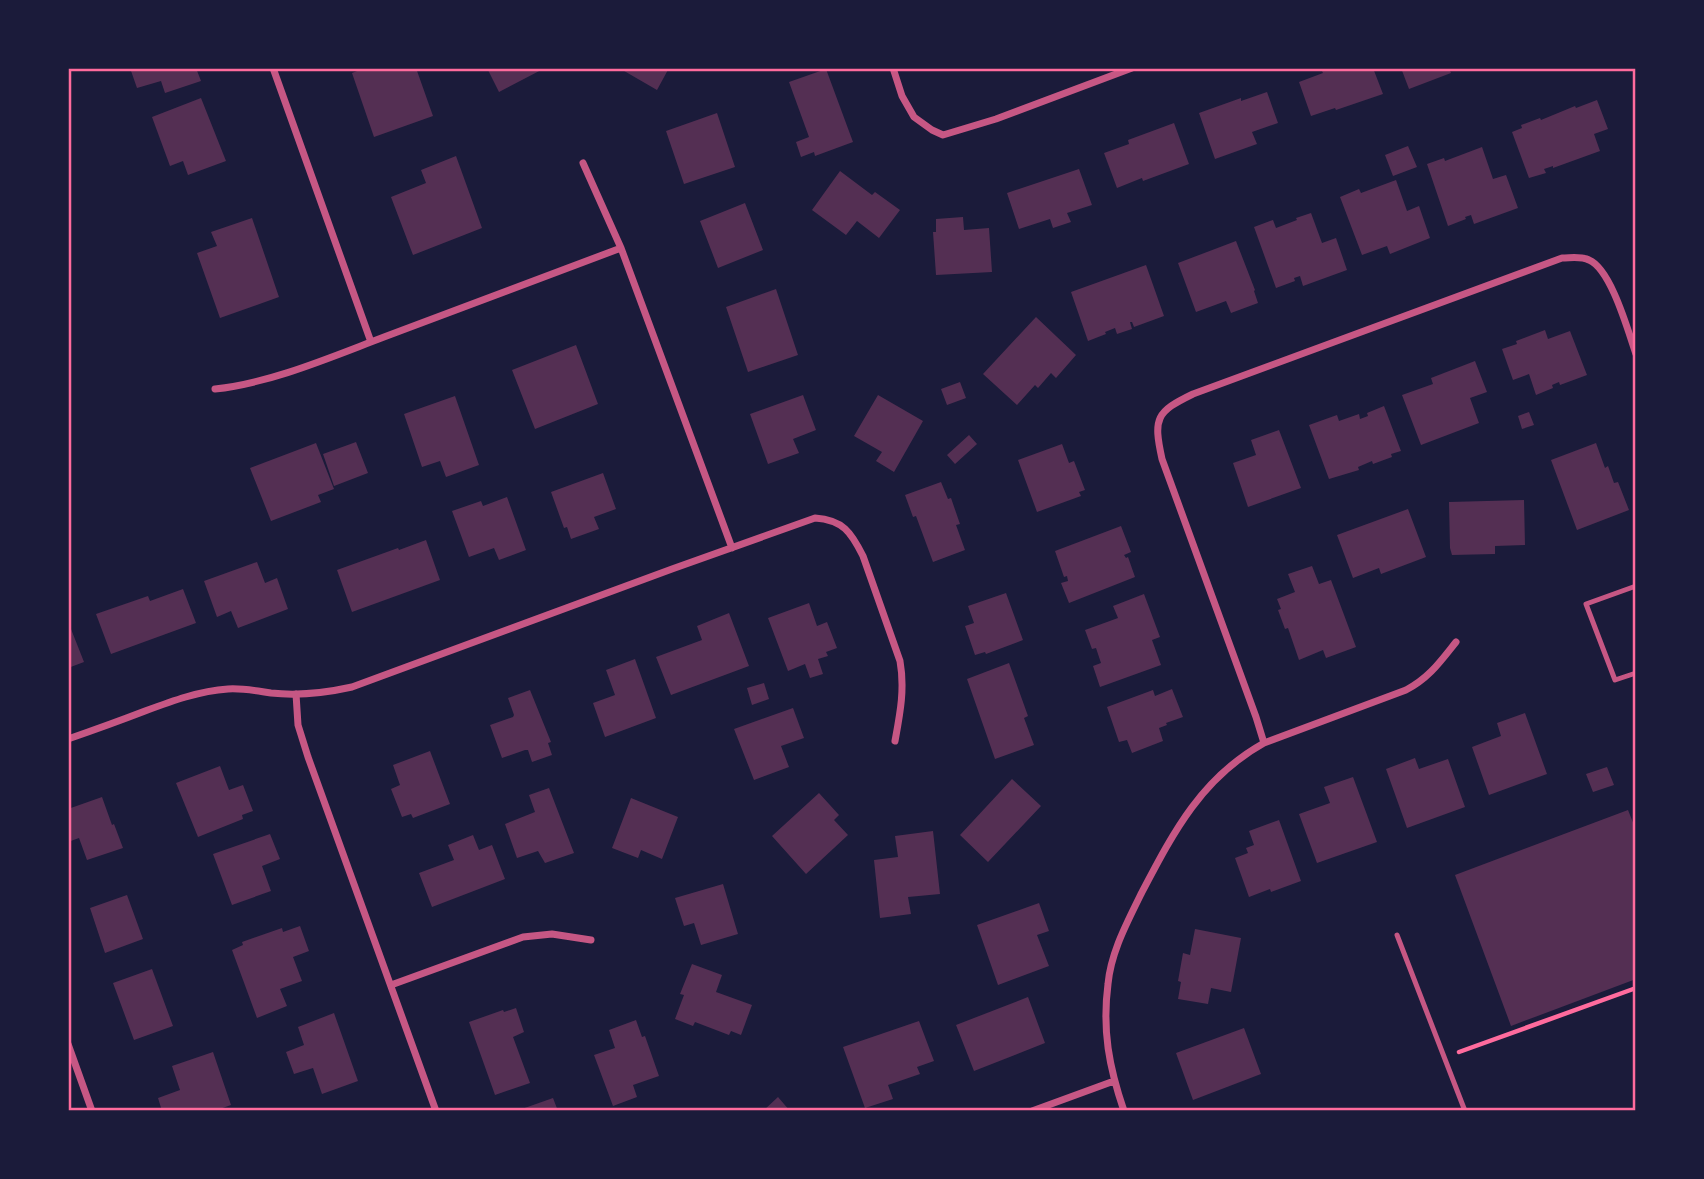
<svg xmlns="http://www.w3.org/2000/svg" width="1704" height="1179" font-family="'Roboto Condensed',sans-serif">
  <rect width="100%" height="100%" fill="#1b1b3a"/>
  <path fill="#542f53" d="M130,68h66l5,13 -36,12 -4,-12 -24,7z
    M365,68h51l17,48 -59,21 -22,-64z
    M487,68h58l-46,24z
    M619,68h50l-12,22z
    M1330,68h43l10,26 -47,16 -1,-2 -24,8 -12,-34 24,-9 -1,-2z
    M1401,68h48l2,5 -42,16z
    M826,69l27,73 -38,14 -1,-4 -13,5 -5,-15 13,-5 -20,-55z
    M1267,92l11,31 -26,9 5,12 -42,15 -16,-46 42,-15v3z
    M201,98l25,63 -38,14 -5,-14 -13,5 -18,-49z
    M1597,100l11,29 -14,5 6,17 -47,17v-2l-9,3 2,4 -17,5 -17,-46 10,-4 -1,-3 19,-7 1,2 34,-14 1,2z
    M717,113l18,54 -51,17 -18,-53z
    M1174,123l15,41 -46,17 -1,-3 -25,10 -13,-35 25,-9 -1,-4z
    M1408,146l9,21 -24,9 -8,-21z
    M1482,147l11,32 13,-4 12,33 -44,16 -3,-9 -6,2 1,2 -18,7 -21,-62 17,-6 1,3z
    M456,156l26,72 -69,27 -22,-58 35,-14 -5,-13z
    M1079,169l13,36 -25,8 4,9 -18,6 -3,-9 -31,10 -12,-36z
    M840,171l32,24 3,-3 25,18 -21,28 -22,-17 -11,14 -34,-25z
    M1396,180l11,31 12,-5 11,32 -40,16 -3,-8 -25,9 -22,-58 19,-8 2,4z
    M745,203l18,47 -45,18 -18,-47z
    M1311,213l11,30 14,-5 11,32 -44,16 -3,-10 -6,2 1,3 -19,7 -22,-61 19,-7 3,8 21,-8 -1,-2z
    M963,217l1,13 25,-2 3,44 -56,3 -3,-43h3v-13z
    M252,218l27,79 -59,21 -23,-65 20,-7 -6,-14z
    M1236,241l19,49 -1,1 4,12 -27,10 -5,-12 -30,11 -18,-49z
    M1146,265l18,51 -30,11 -2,-5h-2l2,7 -15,5 -2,-6 -10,4 1,2 -18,7 -17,-49z
    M776,289l22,66 -50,17 -22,-65z
    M1036,317l40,38 -20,23 -5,-5 -13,15 -3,-3 -18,20 -34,-31z
    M1545,330l3,9 22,-8 17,44 -27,10 -1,-3 -7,3 1,3 -17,7 -7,-21 -16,6 -11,-31 15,-5 -1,-3z
    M576,345l22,59 -63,25 -23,-59z
    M1475,361l12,31 -17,6 9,25 -58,22 -19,-50 31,-11 -2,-6z
    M960,382l6,16 -19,7 -6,-16z
    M803,395l13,35 -23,9 6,14 -31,11 -18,-50z
    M878,395l45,26 -29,51 -18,-11 6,-9 -28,-16z
    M455,396l24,69 -33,12 -6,-16 -18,6 -18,-53z
    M1384,406l17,45 -10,3 1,3 -19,7 -1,-3 -14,6 1,3 -30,9 -20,-54 28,-10 2,6 20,-7 1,5 8,-3 -1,-3z
    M1529,412l5,13 -12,4 -4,-13z
    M1279,430l22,58 -53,19 -15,-44 23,-8 -5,-15z
    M969,435l8,9 -22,20 -8,-9z
    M356,442l12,31 -34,13 -11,-32z
    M316,443l18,46 -16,6 3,7 -50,19 -21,-53z
    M1596,443l9,25 3,-2 6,17 4,-1 11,28 -52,20 -26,-70z
    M1062,444l7,19 5,-2 11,29 -6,2 2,4 -44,16 -19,-52z
    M603,473l13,36 -22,8 5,12 -28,10 -4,-12 -3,1 -13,-36z
    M941,482l7,17 3,-1 9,26 -4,1 9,25 -32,12 -17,-46 -3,1 -8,-22z
    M507,497l19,53 -27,10 -5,-12 -25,9 -17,-46 29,-10 2,5z
    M1524,500l1,45 -30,1v8l-43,1 -2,-7 -1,-46z
    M1408,509l18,48 -45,17 -2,-6 -26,10 -16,-43z
    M1121,526l10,26 -7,3 2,3 2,-1 7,20 -66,26 -8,-20 7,-2 -1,-5 -3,1 -9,-26z
    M426,540l14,40 -88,32 -15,-42 61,-22 1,2z
    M257,562l8,21 12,-5 11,31 -50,19 -7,-17 -14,6 -13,-36z
    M1312,566l7,18 12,-4 25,67 -30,11 -3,-8 -24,10 -11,-32 -3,1 -7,-19 3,-1 -4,-10 18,-7 -7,-18z
    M183,589l13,34 -85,31 -15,-40 52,-18 2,5z
    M1006,593l17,47 -37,14 -1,-2 -10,3 -10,-29 9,-3 -6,-17z
    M1144,594l16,43 -8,3 9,25 -61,22 -7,-21 8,-3 -5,-15 -4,1 -7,-19 33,-12 -5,-12z
    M809,603l8,23 10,-4 10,26 -11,4 2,4 -10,3 5,15 -13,4 -5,-14 -17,7 -20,-53z
    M729,613l20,53 -78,29 -15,-38 46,-17 -5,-14z
    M71,629l13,33 -16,6v-38z
    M635,659l21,59 -51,19 -12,-34 22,-8 -9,-25z
    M1009,663l19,53 -4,2 10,27 -39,14 -28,-80z
    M764,683l5,16 -17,6 -5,-17z
    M1172,689l11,28 -17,6 1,2 -8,3 4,13 -31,12 -5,-13 -8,2 -12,-35 46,-17 2,6z
    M530,690l21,52 -3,1 4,12 -20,7 -4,-12h-3l-23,8 -12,-33 23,-8 1,-2 -6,-17z
    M793,708l11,30 -23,8 8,21 -35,13 -20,-51z
    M1525,713l22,61 -58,21 -17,-48 29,-11 -4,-13z
    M430,751l20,53 -37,14 -2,-4 -9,3 -11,-28 9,-4 -7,-20z
    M1415,758l4,11 29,-10 17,48 -58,21 -21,-59z
    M220,766l9,24 14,-5 10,26 -11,4 1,4 -45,18 -22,-54z
    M1607,767l7,18 -21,7 -7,-18z
    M1353,777l24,65 -60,21 -18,-49 31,-11 -6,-16z
    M1012,779l29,27 -53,56 -28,-27z
    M549,788l25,65 -29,10 -7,-12 -21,7 -12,-34 30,-12 -6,-17z
    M819,793l20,22 -5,5 14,15 -42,39 -34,-38z
    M102,797l10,28 2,-1 9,24 -36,12 -8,-22 -11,4v-33z
    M631,798l47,19 -16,42 -21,-9 -3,8 -26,-10z
    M1628,810l8,20v149l-125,47 -56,-151z
    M1279,820l22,61 -30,11 -1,-3 -21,8 -14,-39 13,-5 -2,-5 8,-3 -5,-14z
    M933,831l7,63 -32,3 3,17 -31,4 -6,-58 24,-3 -3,-21z
    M270,834l10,25 -18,7 9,25 -39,14 -19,-51z
    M473,835l6,15 13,-5 13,34 -73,28 -13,-34 35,-13 -6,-15z
    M723,884l15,50 -37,11 -7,-22 -10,3 -9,-28z
    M127,895l16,44 -38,14 -15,-45z
    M1039,903l10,28 -12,4 12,31 -51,19 -21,-60z
    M300,926l9,25 -16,6 9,24 -22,8 7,17 -30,12 -25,-68 11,-5 -1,-3 40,-14 1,4z
    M1195,929l46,9 -10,54 -20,-4 -3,16 -30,-5 3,-17 -3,-1 5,-28 7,2z
    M692,964l30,11 -6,17 36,13 -11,30 -10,-4 -2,4 -34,-13 -2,4 -18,-7 9,-24 -4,-1z
    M152,969l21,57 -39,14 -21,-57z
    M1028,997l17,46 -71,28 -18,-46z
    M516,1008l8,24 -11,5 17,46 -35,12 -26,-73 34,-12 1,2z
    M334,1013l24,68 -36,13 -9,-26 -19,6 -8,-22 18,-7 -6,-18z
    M636,1020l6,17 3,-1 14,40 -26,9 4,12 -24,9 -19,-51 21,-7 -6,-18z
    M919,1021l15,40 -17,6 3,7 -32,11 5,14 -28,9 -22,-61z
    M1244,1028l17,46 -68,26 -17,-47z
    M213,1052l18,53 -17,6h-52l-4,-13 22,-8 -8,-24z
    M778,1097l12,14h-27z
    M553,1098l5,13h-39v-1z"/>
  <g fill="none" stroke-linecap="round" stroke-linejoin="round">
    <path stroke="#ff6b9d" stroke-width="4.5" d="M1459,1052l177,-64"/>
    <path stroke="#c65784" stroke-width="5" d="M1636,586l-50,18 29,76 21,-7
      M1397,935l68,176"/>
    <path stroke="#c65784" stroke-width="7" d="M273,68l98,274
      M893,68l9,28 12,21 18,13 11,5 53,-16 136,-51
      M583,163l38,85 111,300
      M215,389c56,-6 116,-32 169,-52 79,-29 158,-59 237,-89
      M296,694l2,31 10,32 128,354
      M68,739c26,-9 51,-18 77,-28 27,-10 54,-20 83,-22 15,-1 29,2 43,4 27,3 54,0 81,-6l320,-118 143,-51c28,2 36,14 48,38l37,105c5,28 0,53 -5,80
      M1264,743l-8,-26 -94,-258c-9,-41 -6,-47 31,-65l369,-136c9,0 19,-2 27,2 22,9 39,71 47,94
      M391,985l132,-48 29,-3 39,6
      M68,1044l24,67
      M1032,1111l82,-30
      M1124,1111c-15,-44 -22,-81 -16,-127 3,-32 19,-61 33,-90 32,-61 60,-116 123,-151l142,-53c23,-12 34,-28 50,-48"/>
  </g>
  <rect width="1704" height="1179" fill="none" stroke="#1b1b3a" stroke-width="140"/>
  <rect x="70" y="70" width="1564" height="1039" fill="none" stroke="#ff6b9d" stroke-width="2.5"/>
</svg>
